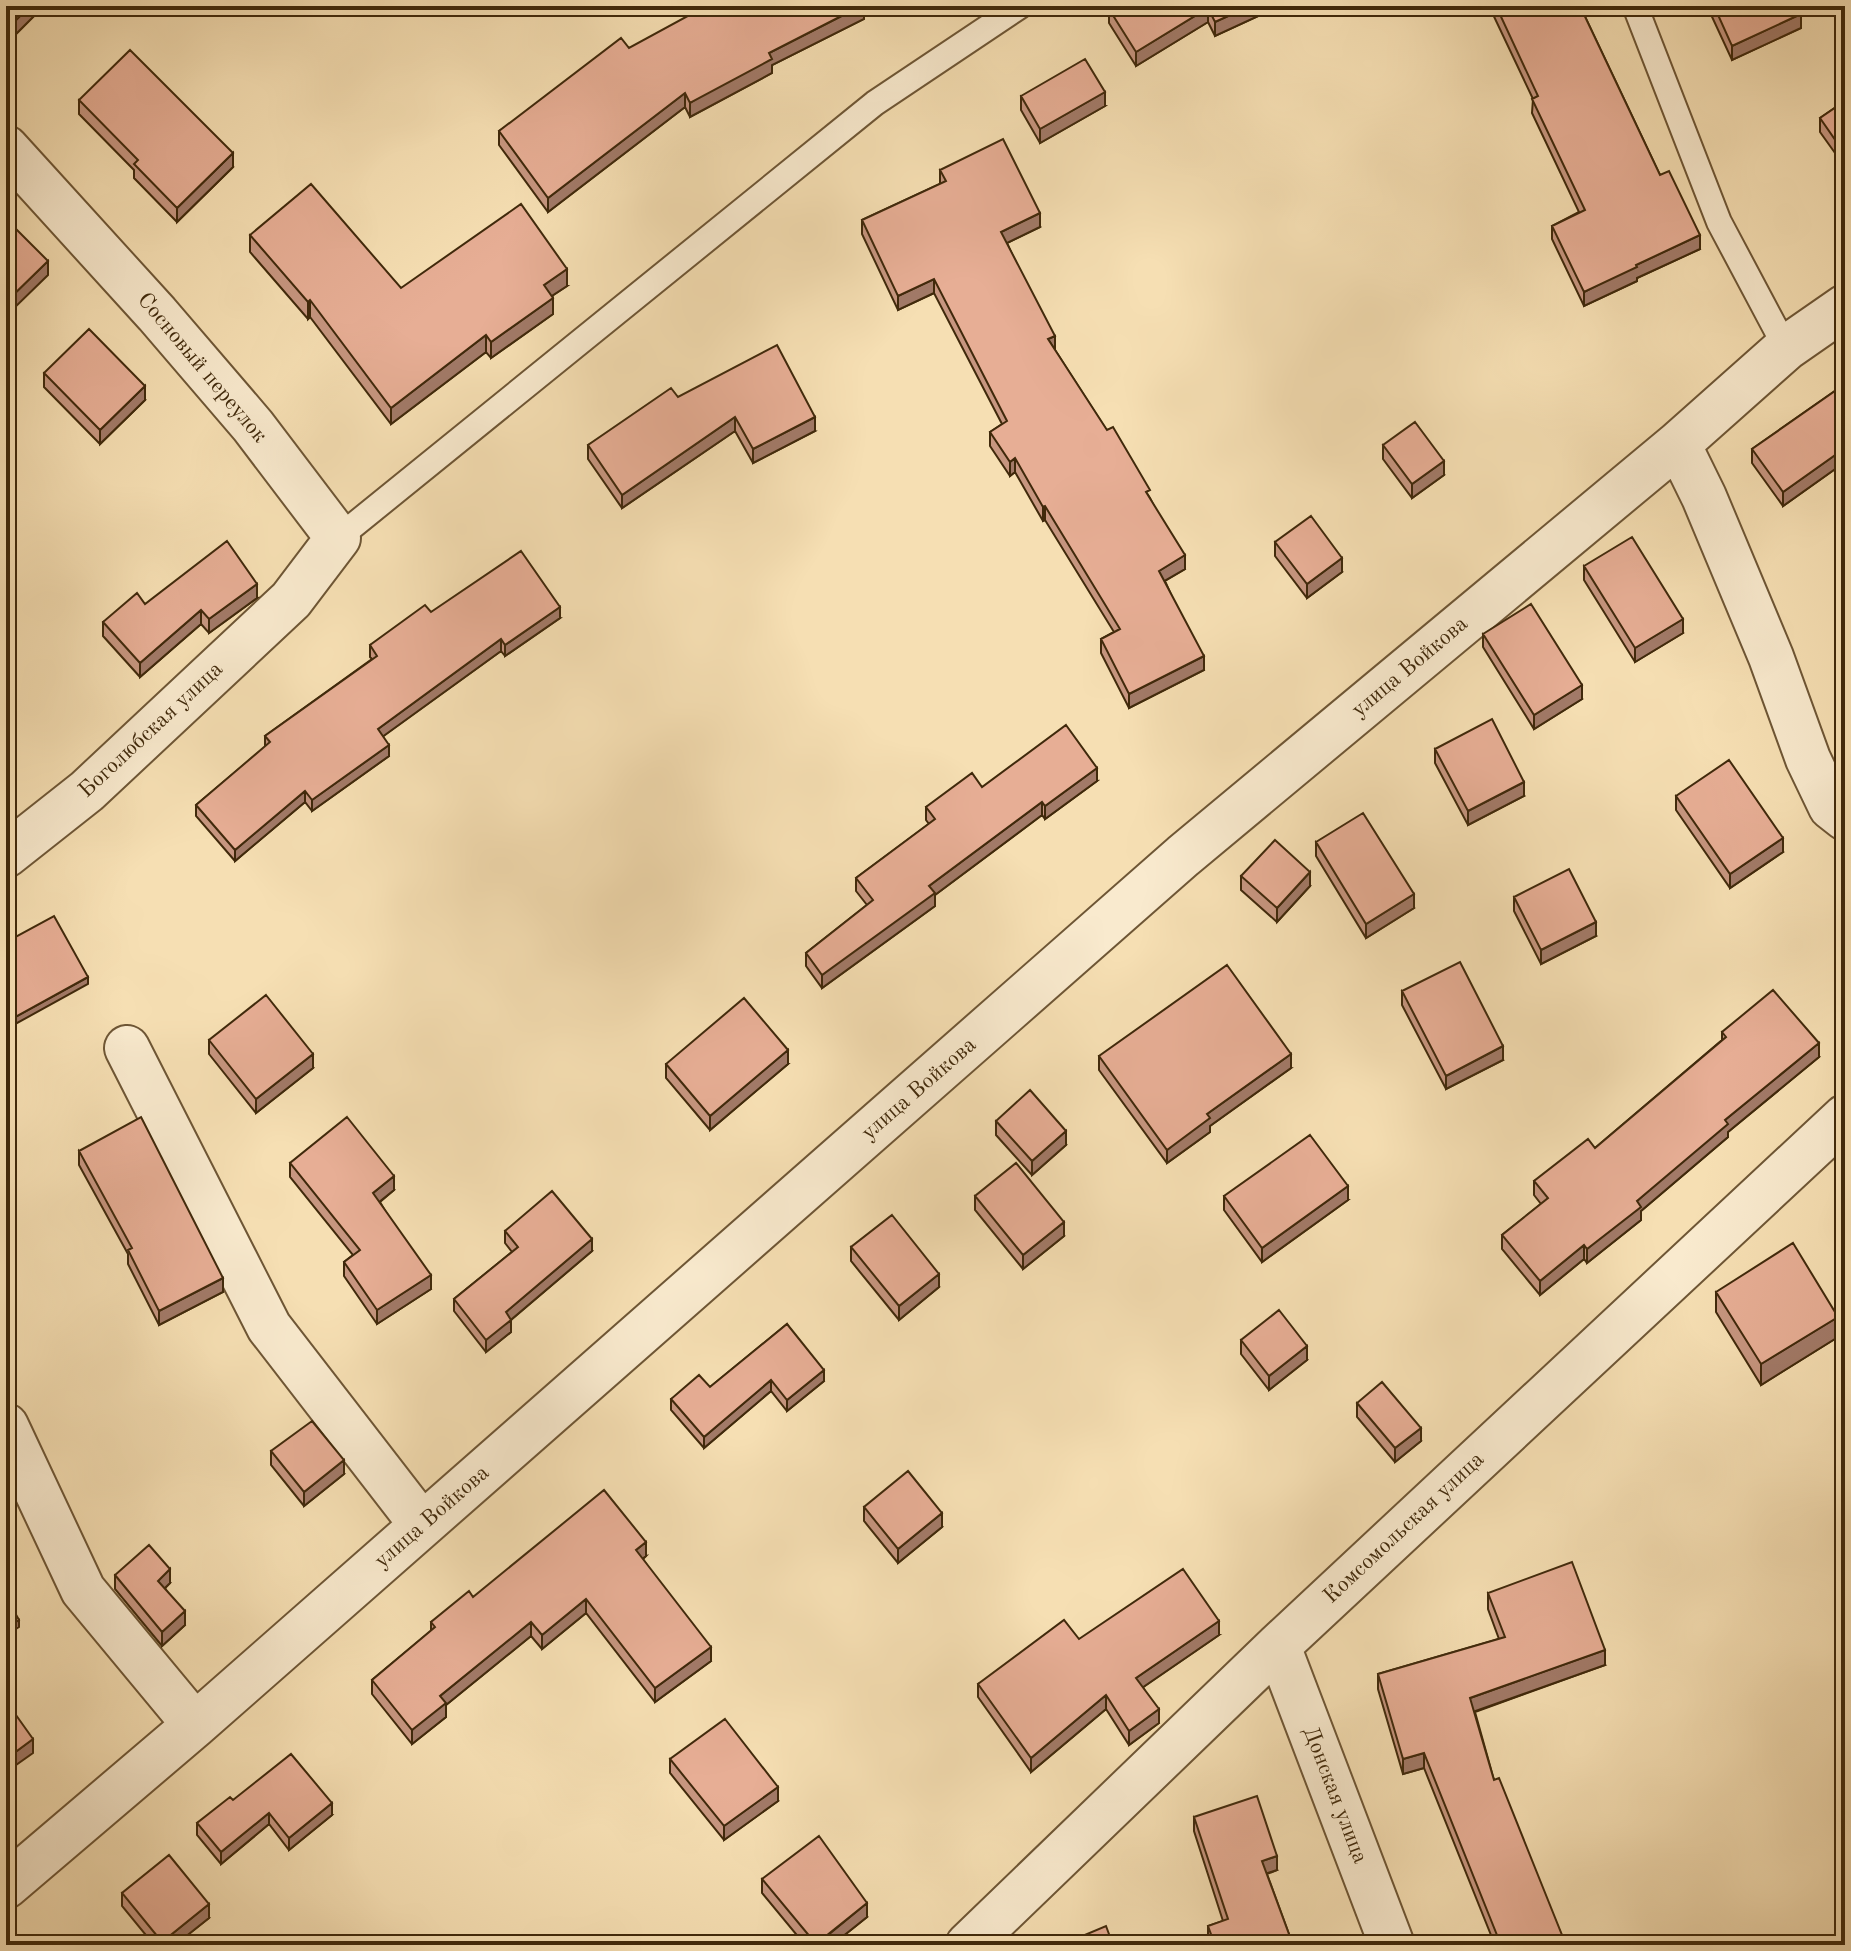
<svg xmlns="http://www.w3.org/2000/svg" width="1851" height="1951" font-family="'Old Standard TT',serif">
  <rect width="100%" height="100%" fill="#f6dfb3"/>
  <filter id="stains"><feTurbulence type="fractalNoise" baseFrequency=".0025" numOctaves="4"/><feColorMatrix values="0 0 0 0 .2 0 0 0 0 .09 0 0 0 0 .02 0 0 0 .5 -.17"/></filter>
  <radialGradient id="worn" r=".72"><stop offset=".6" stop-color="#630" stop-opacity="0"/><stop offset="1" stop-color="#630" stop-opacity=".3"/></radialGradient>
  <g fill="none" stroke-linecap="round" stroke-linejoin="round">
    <defs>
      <path id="service" d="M1635,6l84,216 67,126
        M338,538l537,-435 145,-97"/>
      <path id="minor" d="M6,148l151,166 96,112 85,112 -47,62 -204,191 -81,64
        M1678,444l26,53 67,160 37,102 23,48 14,11
        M127,1048l142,279 153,198
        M6,1426l77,164 112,135
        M1278,1646l114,299
        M6,1886l189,-161 988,-869 495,-412 108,-96 59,-41
        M968,1945l310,-299 567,-529"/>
    </defs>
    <use href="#service" stroke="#6e5635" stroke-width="28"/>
    <use href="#minor" stroke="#6e5635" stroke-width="48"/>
    <use href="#service" stroke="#f9eace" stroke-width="24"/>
    <use href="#minor" stroke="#f9eace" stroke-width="44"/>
  </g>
  <path fill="#c79680" stroke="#40290b" stroke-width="2" d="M6,6h38l-28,28 -10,-10z
    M864,6v13l-92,46v8l-82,44 -5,-10 -137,105 -49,-67v-14l130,-83z
    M1114,6h166l-65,30 -7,-14 -72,44 -27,-43v-14z
    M1489,6h91l80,169 40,74 -63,29v3l-53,25 -32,-67v-13l27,-14 -47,-99 1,-14z
    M1707,6h90l4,22 -69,32z
    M1021,96l84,10 -65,37 -19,-33z
    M79,100l154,67 -56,55 -43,-44v-8l-55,-56z
    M1845,101v66l-25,-35v-14z
    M940,170l100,57 -33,16 48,107 95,148 35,71 -20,12 39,89 -75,38 -28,-55v-14l13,-7 -69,-112 -2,1 -28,-49 -5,4 -20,-30v-14l12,-8 -68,-131 -36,17 -36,-76v-14l78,-36z
    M250,235l151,53 166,-2 -15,10 1,18 -62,44 -5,-6 -95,72 -81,-107 -2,2 -58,-67z
    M44,373l101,27 -45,44 -56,-57z
    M1845,384v78l-62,44 -31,-43v-14z
    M678,397l137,34 -62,32 -18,-32 -113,77 -34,-49v-14z
    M1383,445l61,30 -32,23 -29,-39z
    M1275,542l67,30 -35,26 -32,-42z
    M1584,566l99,67 -48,29 -51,-82z
    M257,598l-48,35 -8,-9 -61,53 -37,-41v-14l42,-18z
    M431,612l129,6 -55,38 -4,-5 -118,85 6,20 -77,55 -7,-9 -70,59 -39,-45v-11l69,-58v-11l107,-77 -2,-2v-12z
    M1483,634l99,65 -48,30 -51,-82z
    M1435,749l89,47 -56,29 -33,-62z
    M1097,781l-52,38 -3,-4 -107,80v11l-113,82 -16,-22v-13l61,-48 -11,-14v-13l73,-54 -3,-4v-13l56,-20z
    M1676,796l107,56 -53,36 -54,-78z
    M1316,842l98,66 -48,30 -50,-82z
    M1241,876l69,10 -33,36 -36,-32z
    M1514,897l82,39 -55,28 -27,-53z
    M1402,991l101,69 -57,29 -44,-84z
    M1722,1032l97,25 -91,75v5l-87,74v9l-54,43 -3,-4 -44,36 -38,-46v-14l39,-31 -7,-9v-14l61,-33 127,-108z
    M209,1040l104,28 -57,45 -47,-59z
    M1099,1056l192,12 -81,58v6l-43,31 -68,-93z
    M666,1064h122l-78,66 -44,-52z
    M996,1121l70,24 -34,30 -36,-40z
    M79,1151l144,141 -64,33 -31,-61v-10l-49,-89z
    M290,1163l104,27 -14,12 51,87 -54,35 -33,-48v-14l9,-7 -63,-78z
    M975,1196l89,40 -41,33 -48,-59z
    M1224,1196l124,4 -86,62 -38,-52z
    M505,1231l87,20 -81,69v12l-25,20 -32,-41v-12l58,-47 -7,-9z
    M851,1247l88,40 -40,33 -48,-59z
    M1716,1292l122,45 -77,48 -45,-73z
    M787,1324l37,57 -37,30 -16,-20 -67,57 -33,-38v-11l39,-12z
    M1241,1340l66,20 -38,30 -28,-36z
    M1357,1403l64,38 -26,21 -38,-45z
    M271,1451l73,23 -40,32 -33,-41z
    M864,1507l78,20 -44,36 -34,-42z
    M646,1556l-3,3 68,102 -56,41 -69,-89 -44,36 -11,-13 -85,69v12l-34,27 -40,-50v-14l59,-49v-9l42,-25z
    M115,1575l55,8 -5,5 20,37 -23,21 -47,-57z
    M1488,1593l117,72 -130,47 19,68 72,165h-71l-71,-177 -21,6 -25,-85v-15l121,-35 -11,-30z
    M1219,1635l-76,52 16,36 -30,22 -23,-36 -75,63 -53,-75v-13l101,-45z
    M670,1759l108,42 -54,39 -54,-67z
    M233,1800l99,15 -43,35 -20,-26 -48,40 -24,-29v-12z
    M1194,1817l83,53 -10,4 26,71h-83l-2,-5v-14l15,-5 -29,-90z
    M762,1879l105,38 -35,28h-27l-43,-52z
    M122,1893l87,25 -34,27h-21l-32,-39z"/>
  <path fill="#a27a68" stroke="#40290b" stroke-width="2" d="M30,6h14l-28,28v-14z
    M861,6h3v13l-92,46v8l-82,44v-14l79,-50z
    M1250,6h30l-65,30v-14z
    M1208,8v14l-72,44v-14z
    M1801,14v14l-69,32v-14z
    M1105,92v14l-65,37v-14z
    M685,93v14l-137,105v-14z
    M233,153v14l-56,55v-14z
    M1040,213v14l-39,19v-14z
    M1700,235v14l-63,29v3l-53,25v-14l52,-27z
    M48,261v14l-42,41v-14z
    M567,269v17l-23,15v-16z
    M934,279v14l-36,17v-14z
    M553,298v16l-62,44v-16z
    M310,300v17l-2,2v-17z
    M486,335v17l-95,72v-16z
    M1055,336v14l-7,-11z
    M145,386v14l-45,44v-14z
    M735,417v14l-113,77v-13z
    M815,417v14l-62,32v-14z
    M1845,448v14l-62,44v-14z
    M1015,458v14l-5,4v-14z
    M1444,461v14l-32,23v-14z
    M1045,506v14l-2,1v-14z
    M1185,555v14l-26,15v-13z
    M1342,558v14l-35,26v-14z
    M257,584v14l-48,35v-14z
    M560,607v11l-55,38v-11z
    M201,610v14l-61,53v-14z
    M1683,619v14l-48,29v-14z
    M501,639v12l-123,89v-11z
    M1204,656v14l-75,38v-14z
    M1582,685v14l-48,30v-14z
    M389,745v11l-77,55v-11z
    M1097,768v13l-52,38v-13z
    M1524,782v14l-56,29v-14z
    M305,791v11l-70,59v-11z
    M1042,802v13l-107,80v11l-113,82v-13l107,-89z
    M1783,838v14l-53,36v-14z
    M1310,872v14l-33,36v-14z
    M1414,894v14l-48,30v-14z
    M1596,922v14l-55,28v-14z
    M88,977v7l-80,44v-7z
    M1819,1043v14l-91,75v5l-87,74v9l-54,43v-14l50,-48 88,-81z
    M1503,1046v14l-57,29v-13z
    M788,1050v14l-78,66v-14z
    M313,1054v14l-57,45v-14z
    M1291,1054v14l-81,58v6l-43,31v-13l40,-36z
    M1066,1131v14l-34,30v-14z
    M394,1176v14l-21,17v-14z
    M1348,1186v14l-86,62v-14z
    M1064,1222v14l-41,33v-14z
    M592,1239v12l-86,73 5,-4v12l-25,20v-12l20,-28z
    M1584,1245v14l-44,36v-14z
    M939,1274v13l-40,33v-14z
    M431,1275v14l-54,35v-14z
    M223,1278v14l-64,33v-14z
    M1838,1317v20l-77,48v-21z
    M1307,1346v14l-38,30v-14z
    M824,1370v11l-37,30v-11z
    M771,1380v11l-67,57v-11z
    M1421,1428v13l-26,21v-14z
    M344,1460v14l-40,32v-14z
    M942,1513v14l-44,36v-14z
    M646,1542v14l-10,8v-14z
    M170,1569v14l-12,12v-14z
    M586,1599v14l-44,36v-14z
    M185,1611v14l-23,21v-14z
    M19,1620v7l-13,8v-7z
    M1219,1621v14l-83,57v-14z
    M531,1622v14l-85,69v12l-34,27v-14l28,-34z
    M711,1647v14l-56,41v-14z
    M1605,1650v15l-135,48v-15z
    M1106,1695v14l-75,63v-14z
    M1159,1709v14l-30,22v-14z
    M33,1739v14l-27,19v-13z
    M1424,1753v15l-21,6v-15z
    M778,1787v14l-54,39v-14z
    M332,1803v12l-43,35v-12z
    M269,1813v11l-48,40v-12z
    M1277,1856v14l-15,5v-14z
    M867,1903v14l-35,28h-16z
    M209,1904v14l-34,27h-13v-3z"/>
  <path fill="#e7ae95" stroke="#40290b" stroke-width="2" d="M6,6h24l-14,14 -10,-10z
    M706,6h155l-92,47 3,6 -82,44 -5,-10 -137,105 -49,-67 122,-93 8,10z
    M1114,6h136l-35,16 -7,-14 -72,44 -27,-43z
    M1496,6h84l80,169 9,-4 31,64 -64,30 1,2 -53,25 -32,-66 33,-16 -53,-111 6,-3z
    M1714,6h83l4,8 -69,32z
    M130,50l103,103 -56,55 -43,-44 4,-4 -59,-60z
    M1085,59l20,33 -65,37 -19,-33z
    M1845,101v53l-25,-36z
    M1003,139l37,74 -39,19 54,104 -7,3 59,91 6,-3 37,63 -4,2 39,63 -26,16 45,85 -75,38 -28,-55 19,-10 -75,-123 -2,1 -28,-49 -5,4 -20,-30 17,-11 -73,-142 -36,17 -36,-76 84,-39 -6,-11z
    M311,184l90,104 120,-84 46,65 -23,16 9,13 -62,44 -5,-7 -95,73 -81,-108 -2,2 -58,-67z
    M6,219l42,42 -42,41z
    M89,329l56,57 -45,44 -56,-57z
    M777,345l38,72 -62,32 -18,-32 -113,78 -34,-50 83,-57 7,9z
    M1845,384v64l-62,44 -31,-43z
    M1415,422l29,39 -32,23 -29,-39z
    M1311,516l31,42 -35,26 -32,-42z
    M1632,537l51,82 -48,29 -51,-82z
    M227,541l30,43 -48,35 -8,-9 -61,53 -37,-41 34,-29 8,11z
    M521,551l39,56 -55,38 -4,-6 -123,90 11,16 -77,55 -7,-9 -70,59 -39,-45 74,-63 -5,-6 112,-80 -7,-11 55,-40 6,7z
    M1531,604l51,81 -48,30 -51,-81z
    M1492,719l32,63 -56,29 -33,-62z
    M1066,725l31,43 -52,38 -3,-4 -113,84 6,7 -113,82 -16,-22 67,-53 -17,-22 79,-59 -9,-12 46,-34 10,14z
    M1729,760l54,78 -53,36 -54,-78z
    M1363,813l51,81 -48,30 -50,-82z
    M1275,840l35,32 -33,36 -36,-32z
    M1569,869l27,53 -55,28 -27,-53z
    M54,916l34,61 -80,44 -2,-4v-75z
    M1460,962l43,84 -57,30 -44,-85z
    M1227,965l64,89 -84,60 3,4 -43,32 -68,-94z
    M1773,990l46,53 -94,77 3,4 -91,77 4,6 -54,42 -3,-4 -44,36 -38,-46 46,-37 -14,-17 54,-42 7,9 131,-111 -4,-5z
    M266,995l47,59 -57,45 -47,-59z
    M744,998l44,52 -78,66 -44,-52z
    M1030,1090l36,41 -34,30 -36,-40z
    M141,1117l82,161 -64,33 -31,-61 4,-2 -53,-97z
    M347,1117l47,59 -21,17 58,82 -54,35 -33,-48 16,-12 -70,-87z
    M1310,1135l38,51 -86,62 -38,-52z
    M1016,1163l48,59 -41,33 -48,-59z
    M552,1191l40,48 -86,73 5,8 -25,20 -32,-41 64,-52 -13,-16z
    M892,1215l47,59 -40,32 -48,-59z
    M1793,1243l45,74 -77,47 -45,-72z
    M1279,1310l28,36 -38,30 -28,-36z
    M787,1324l37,46 -37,30 -16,-20 -67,57 -33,-38 28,-24 11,12z
    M1382,1382l39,46 -26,20 -38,-45z
    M312,1421l32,39 -40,32 -33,-41z
    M908,1471l34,42 -44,36 -34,-42z
    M604,1490l42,52 -10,8 75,97 -56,41 -69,-89 -44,36 -11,-13 -91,74 6,7 -34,27 -40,-50 63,-53 -4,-5 38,-31 4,6z
    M149,1545l21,24 -12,12 27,30 -23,21 -47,-57z
    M1572,1562l33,88 -135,48 24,82 5,-2 67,167h-65l-77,-192 -21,6 -25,-85 127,-37 -17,-44z
    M1183,1569l36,52 -83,57 23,31 -30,22 -23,-36 -75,63 -53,-74 86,-64 15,19z
    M6,1597l13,23 -13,8z
    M6,1701l27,38 -27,20z
    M725,1719l53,68 -54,39 -54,-67z
    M291,1754l41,49 -43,35 -20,-25 -48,39 -24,-29 33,-26 3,3z
    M1257,1796l20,60 -15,5 31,84h-78l-7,-19 20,-7 -34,-102z
    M819,1836l48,67 -51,41 -54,-65z
    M169,1855l40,49 -47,38 -40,-49z
    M1106,1926l7,19h-52z"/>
  <g text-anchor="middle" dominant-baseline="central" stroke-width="6" stroke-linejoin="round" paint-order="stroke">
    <g font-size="22" fill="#40290b" stroke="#f9eace">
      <text transform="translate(202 368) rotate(50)">Сосновый переулок</text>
      <text transform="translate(1410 667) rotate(-40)">улица Войкова</text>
      <text transform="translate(151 730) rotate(-43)">Боголюбская улица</text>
      <text transform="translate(919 1089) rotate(-41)">улица Войкова</text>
      <text transform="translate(432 1517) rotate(-41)">улица Войкова</text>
      <text transform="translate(1404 1528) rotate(-43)">Комсомольская улица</text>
      <text transform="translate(1335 1795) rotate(69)">Донская улица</text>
    </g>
  </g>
  <rect width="1851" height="1951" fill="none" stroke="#f6dfb3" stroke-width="32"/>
  <rect x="8" y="8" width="1835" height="1935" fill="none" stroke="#40290b" stroke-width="4"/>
  <rect x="16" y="16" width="1819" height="1919" fill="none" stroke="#40290b" stroke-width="2"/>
  <rect width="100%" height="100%" filter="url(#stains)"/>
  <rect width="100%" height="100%" fill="url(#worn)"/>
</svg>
